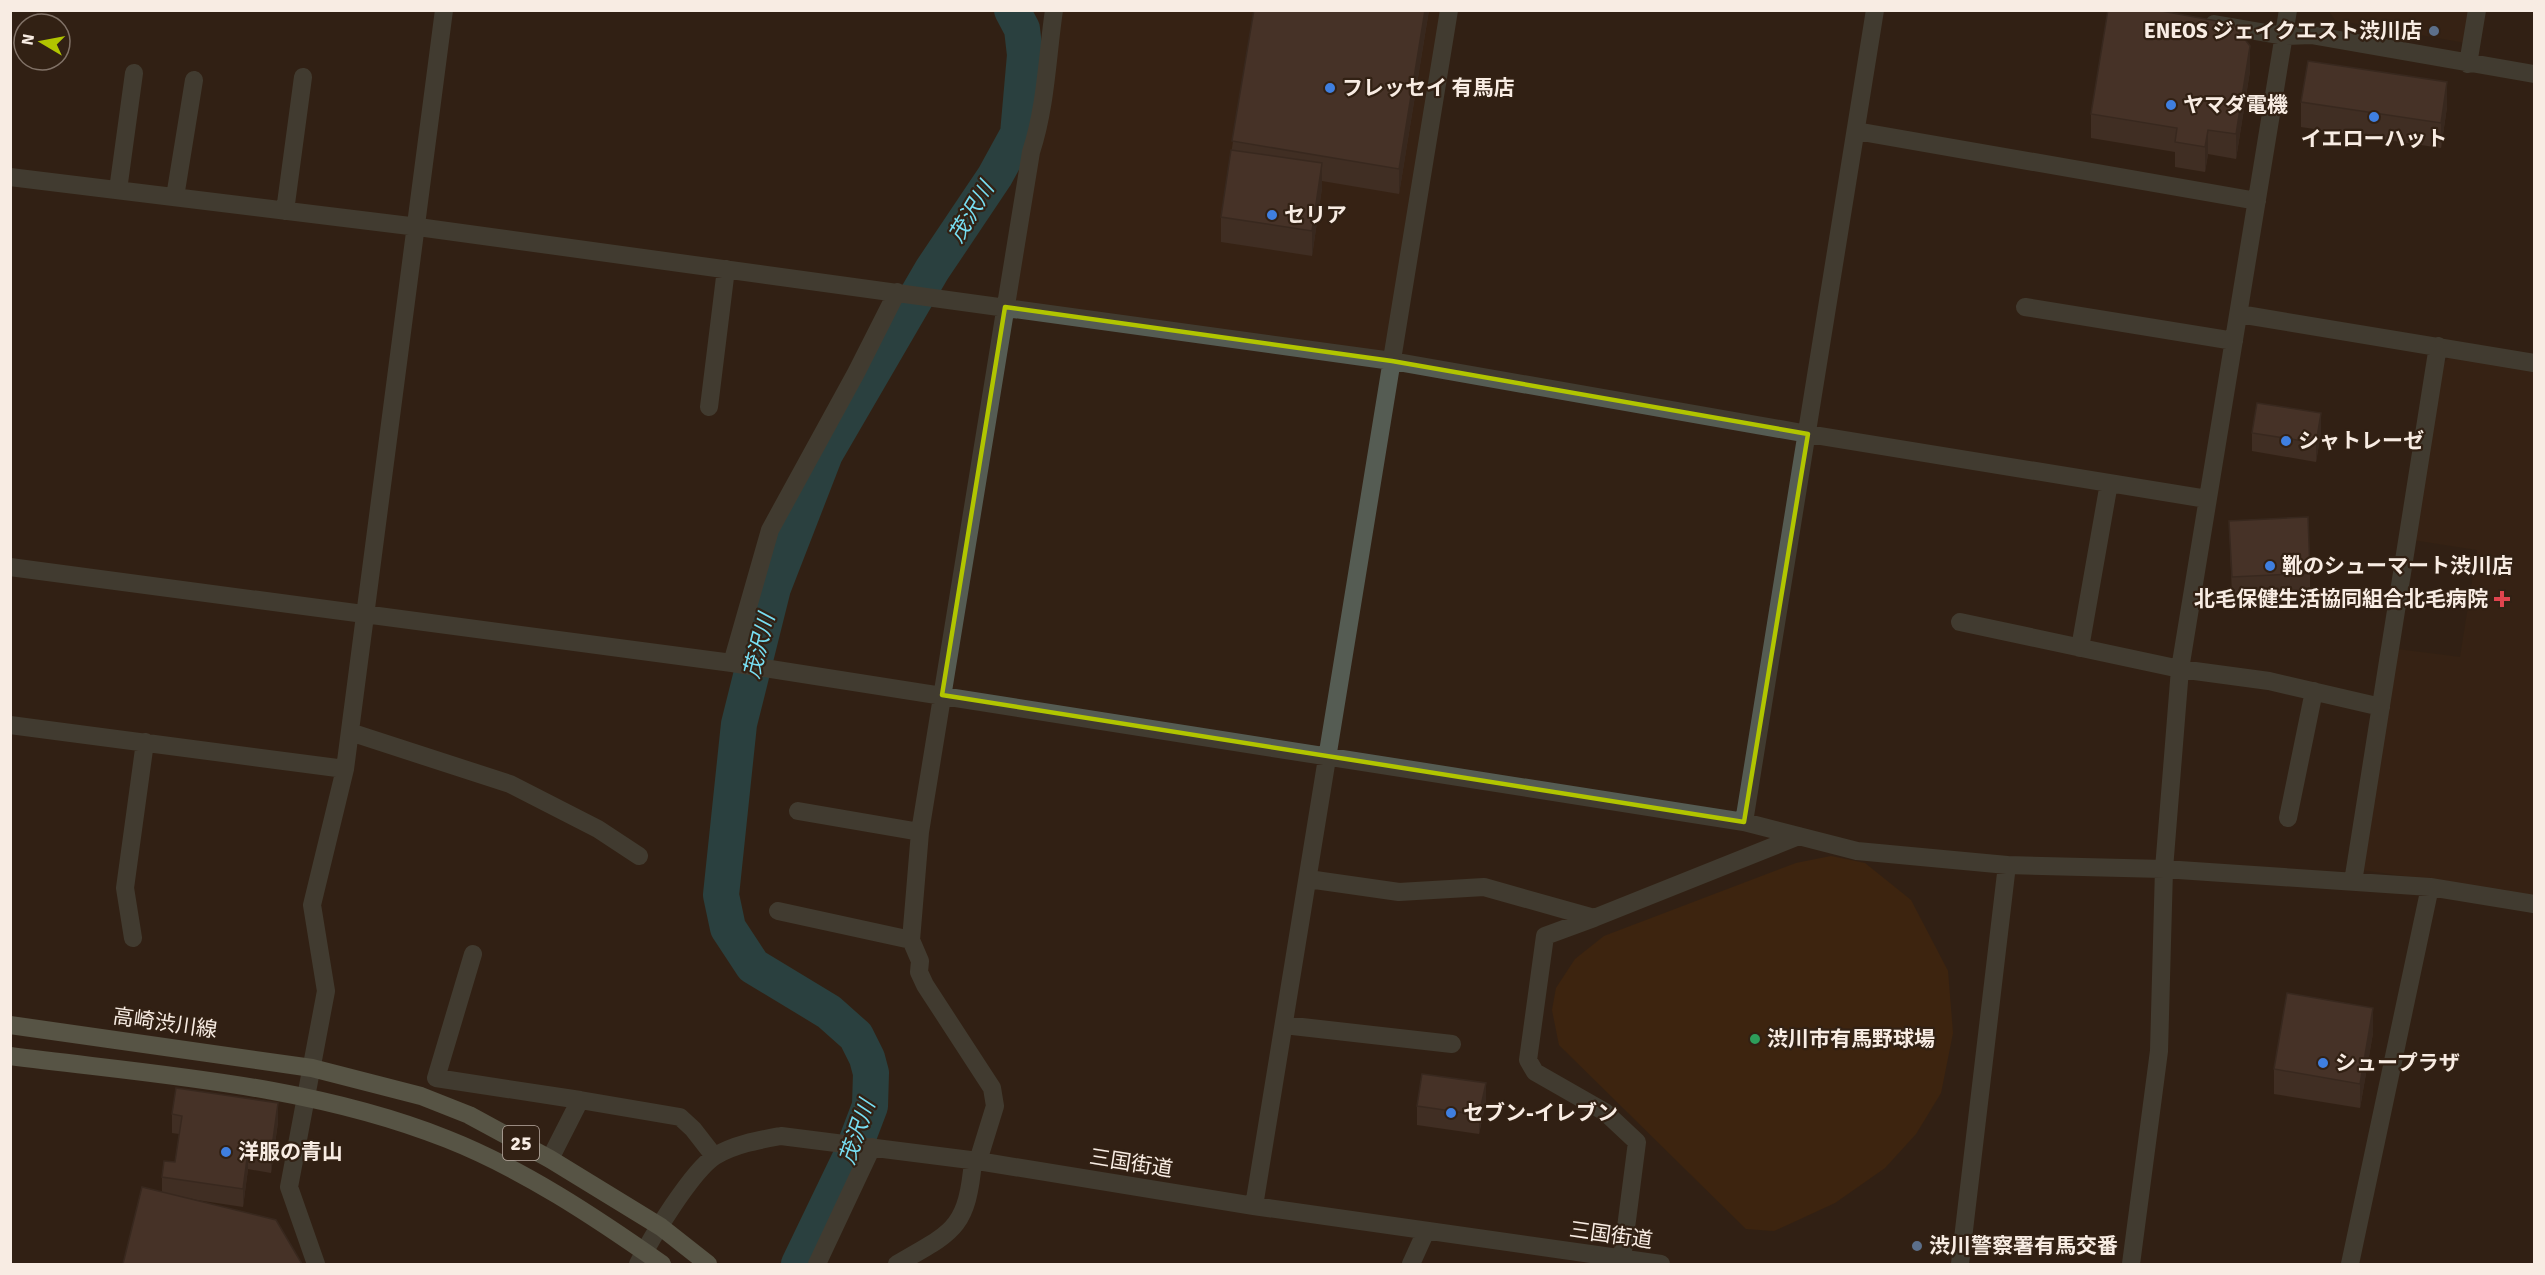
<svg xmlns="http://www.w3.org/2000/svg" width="2545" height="1275" font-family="Signika,'Noto Sans JP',sans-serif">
  <rect width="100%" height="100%" fill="#322114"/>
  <path fill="#3c2514" d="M1060,11h383l-55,341 -376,-49z
    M2329,11h142l-5,32 -131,-23z
    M2450,357l84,13v525l-172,-25 35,-221 63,8 17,-107 -64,-10 28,-175z"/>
  <path fill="#4c2809" d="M1831,856l34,7 46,37 37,71 5,62 -12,60 -25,41 -31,34 -50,35 -61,28 -28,-2 -187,-184 -7,-35 4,-22 19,-29 29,-23 192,-73z"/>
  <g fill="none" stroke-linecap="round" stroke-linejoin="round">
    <path stroke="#226773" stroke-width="36" d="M799,1264l52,-108 19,-50 1,-33 -4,-15 -11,-22 -27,-24 -76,-46 -25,-38 -7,-33 18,-171 34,-136 52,-134 107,-184 63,-94 23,-42 7,-79 -3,-26 -10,-19"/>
    <path stroke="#555c53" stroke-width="18" d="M2214,24l70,12 27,-1 223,39
      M2468,64l9,-54
      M1856,131l401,70
      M10,177l408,50 974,134 416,73 399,65
      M118,190l16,-117
      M175,197l19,-117
      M285,211l18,-134
      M2025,307l209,34
      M2239,314l295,49
      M709,407l17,-138
      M10,567l722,96 1012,159 113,29 150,14 157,4 266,18 104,17
      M1960,622l220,47 89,12 112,26
      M2080,648l29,-165
      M732,663l38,-133 86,-157 41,-81
      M10,725l335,44
      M350,732l160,52 88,45 41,27
      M798,811l122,21
      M2288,818l26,-127
      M1744,822l131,-812
      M1308,879l91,13 85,-5 110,31 205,-82
      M2353,882l85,-536
      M778,911l133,29
      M1594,918l-49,18 -17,124 7,12 70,40 32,30 -15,117
      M133,938l-8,-50 20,-146
      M473,954l-37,124 144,22
      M1284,1025l168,19
      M550,1159l30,-59 100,17 13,12 21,27
      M978,1161l17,-55 -3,-18 -67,-103 -6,-13 1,-11 -9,-21 9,-108 111,-680c15,-46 16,-94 23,-142
      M1254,1206l195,-1196
      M316,1264l-27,-77 37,-196 -14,-86 33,-136 99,-759
      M638,1264c13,-26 54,-93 77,-108 20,-12 44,-16 66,-20l197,25 276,45 407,58
      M817,1264l55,-117
      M897,1264c56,-32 70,-35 76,-103
      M1411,1264l15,-33
      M1960,1264l47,-399
      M2131,1264l28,-213 5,-182 16,-200 108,-659
      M2350,1264l80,-377"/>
    <path stroke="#859281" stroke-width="18" d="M10,1025l302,43 109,28 48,19 81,44 111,68 47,37
      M10,1056c146,19 299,28 437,83 76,30 148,78 215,125"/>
  </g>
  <path fill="#523e36" d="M1254,10h175l-30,184 -77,-13v7l-10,68 -91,-14v-25z
    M2250,71l-14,88 -28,-5 -3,18 -30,-5v-15l-84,-14v-24z
    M2301,102l146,5 -6,41 -140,-21z
    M2321,432l-5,30 -64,-11v-18z
    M2229,521l81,52v19l-78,4z
    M2373,1033l-13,75 -86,-14v-25z
    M1486,1101l-7,33 -62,-9v-19z
    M172,1114l106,8 -7,51 -23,-4 -5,38 -46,-7 -35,-8v-15l13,-15 4,-28 -7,-1z"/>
  <path fill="#42322c" d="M1425,10h4l-30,184v-25z
    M2250,46v25l-14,88v-25z
    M2447,82v25l-6,41v-25z
    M2208,130v24l-3,18v-25z
    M1322,163v25l-10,68v-25z
    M2321,413v19l-5,30v-19z
    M2373,1008v25l-13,75v-24z
    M1486,1083v18l-7,33v-19z
    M278,1103v19l-7,51v-19z
    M248,1151v18l-5,38v-18z"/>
  <path fill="#5f483f" stroke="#42322c" stroke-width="1.5" d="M1254,10h171l-26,159 -167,-28z
    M2108,10h48l77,14 17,22 -14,88 -28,-4 -3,17 -30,-5 2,-14 -86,-14z
    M2308,61l139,21 -6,41 -140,-21z
    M1231,150l91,13 -10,68 -91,-14z
    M2257,403l64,10 -5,30 -64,-10z
    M2308,517l2,56 -78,4 -3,-56z
    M2287,993l86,15 -13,76 -86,-15z
    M1422,1074l64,9 -7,32 -62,-9z
    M176,1088l102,15 -7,51 -23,-3 -5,38 -81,-12 2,-16 11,1 7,-46 -10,-2z
    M142,1187l134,33 26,44h-179z"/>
  <path d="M0 0H2545V1275H0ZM1005,307l387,54 416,73 -64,388 -802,-127z" fill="#322114" fill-opacity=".55" fill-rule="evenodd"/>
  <path fill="none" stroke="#b1c500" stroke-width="4.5" stroke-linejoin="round" d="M1005,307l387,54 416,73 -64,388 -802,-127z"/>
  <g fill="#5c6f8a" stroke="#322114" stroke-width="2">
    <circle cx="2434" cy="31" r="6"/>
    <circle cx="1917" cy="1246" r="6"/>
  </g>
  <g fill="#3f7fe0" stroke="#322114" stroke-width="2">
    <circle cx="1330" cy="88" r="6"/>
    <circle cx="2171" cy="105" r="6"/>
    <circle cx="2374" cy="117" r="6"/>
    <circle cx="1272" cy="215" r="6"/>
    <circle cx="2286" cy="441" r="6"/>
    <circle cx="2270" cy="566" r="6"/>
    <circle cx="2323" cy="1063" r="6"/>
    <circle cx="1451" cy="1113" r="6"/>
    <circle cx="226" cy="1152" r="6"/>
  </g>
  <path fill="#e0444e" stroke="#322114" stroke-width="2" d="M2499 590h6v6h6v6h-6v6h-6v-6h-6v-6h6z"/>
  <circle fill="#2e9e5b" stroke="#322114" stroke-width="2" cx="1755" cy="1039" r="6"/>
  <g text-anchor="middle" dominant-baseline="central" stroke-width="4.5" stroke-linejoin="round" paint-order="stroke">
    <rect fill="#322114" stroke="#bdafa5" stroke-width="1.5" x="503" y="1126" width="36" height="34" rx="4.5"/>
    <g font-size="20" font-weight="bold" fill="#f8ece3">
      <text x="521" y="1143">25</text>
    </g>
    <g font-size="21" font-weight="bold" fill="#f8ece3" stroke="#322114" text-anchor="start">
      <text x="2422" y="31" text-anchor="end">ENEOS ジェイクエスト渋川店</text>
      <text x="1342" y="88">フレッセイ 有馬店</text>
      <text x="2183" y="105">ヤマダ電機</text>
      <text x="2374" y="139" text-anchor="middle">イエローハット</text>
      <text x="1284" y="215">セリア</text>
      <text x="2298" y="441">シャトレーゼ</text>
      <text x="2282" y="566">靴のシューマート渋川店</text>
      <text x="2488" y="599" text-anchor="end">北毛保健生活協同組合北毛病院</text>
      <text x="1767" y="1039">渋川市有馬野球場</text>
      <text x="2335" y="1063">シュープラザ</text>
      <text x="1463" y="1113">セブン-イレブン</text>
      <text x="238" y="1152">洋服の青山</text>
      <text x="1929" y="1246">渋川警察署有馬交番</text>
    </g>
    <g font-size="21" fill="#f8ece3" stroke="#322114">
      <text transform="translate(165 1023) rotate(8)">高崎渋川線</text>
      <text transform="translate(1131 1163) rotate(9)">三国街道</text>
      <text transform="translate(1611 1235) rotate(8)">三国街道</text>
    </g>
    <g font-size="22" font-style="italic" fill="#77def2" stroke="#322114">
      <text transform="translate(971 212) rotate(-59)">茂沢川</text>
      <text transform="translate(759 646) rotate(-76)">茂沢川</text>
      <text transform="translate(857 1132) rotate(-71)">茂沢川</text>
    </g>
  </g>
  <rect width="2545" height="1275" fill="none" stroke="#f8ece3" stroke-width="24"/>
  <g transform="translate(42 42) rotate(280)"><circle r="28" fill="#322114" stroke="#817267" stroke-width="1.5"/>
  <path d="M0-4.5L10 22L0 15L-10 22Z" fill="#b1c500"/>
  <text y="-9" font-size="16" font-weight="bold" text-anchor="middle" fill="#f8ece3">N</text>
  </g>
</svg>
